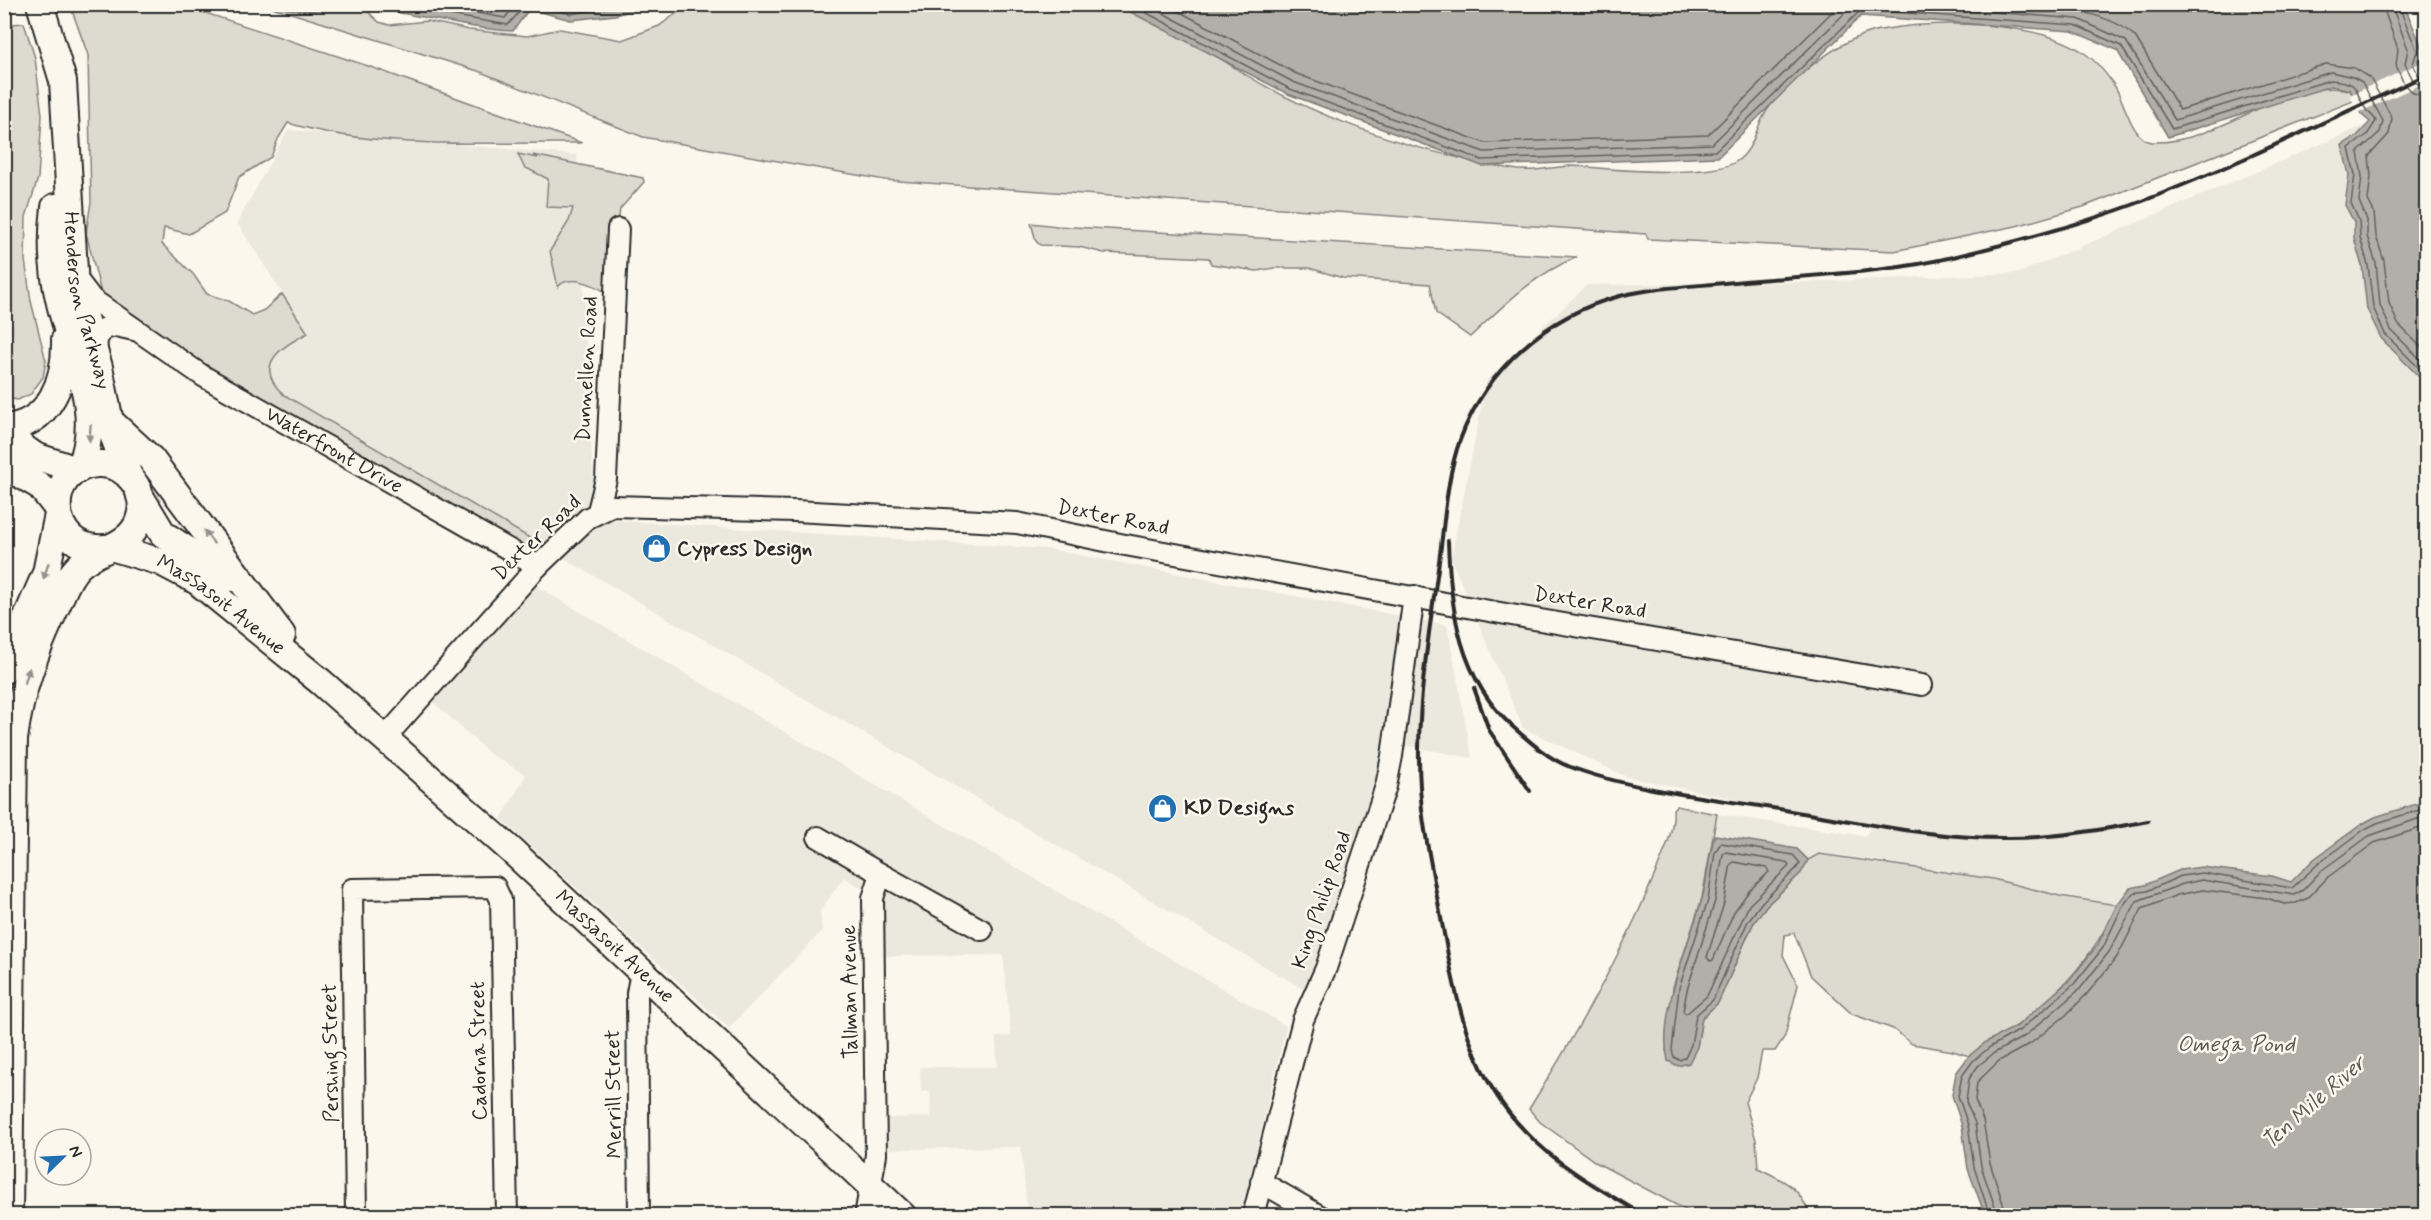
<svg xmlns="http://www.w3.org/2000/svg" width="2431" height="1220" font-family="Mynerve,sans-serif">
  <rect width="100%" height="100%" fill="#fbf7ec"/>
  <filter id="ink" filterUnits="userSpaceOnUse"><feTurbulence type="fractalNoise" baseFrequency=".0167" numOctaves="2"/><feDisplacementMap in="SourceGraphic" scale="12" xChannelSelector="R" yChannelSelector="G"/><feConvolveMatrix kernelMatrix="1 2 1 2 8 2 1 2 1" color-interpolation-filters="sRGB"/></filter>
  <g filter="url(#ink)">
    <path fill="#ebe8de" d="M2366,125l-9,11 -12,6 -3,6 7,27 -4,30 9,17v16l8,28 5,43 14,29 45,46v417l-51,16 -13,7 -48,35 -23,23 -19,-6 -57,-8 -46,6 -24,11 -15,3 -13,17 -242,-45 -56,-6 -11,6 -12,-11 -81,-14 2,-21 148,22 6,-9 -244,-50 -104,-49 -72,-169 36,-179 100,-95 223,-3 209,-9z
      M288,130l289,25 18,364 453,30 399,76 25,133 -90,-17 -9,49 -68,200 -1021,-595 -13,-16 -2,-8 4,-12 16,-16 19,-10 -71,-110z
      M536,586l750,440 -45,189h-199l-15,-3 -6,-65 -132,2 -1,-31 43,-1 -1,-26 -9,1 -1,-25h77l-1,-30 15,-1 -8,-81 -118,1 -1,-54 -40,-25 -24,34 2,20 -93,97 -228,-209 25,-44 -36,-21 -57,-52z"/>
    <path fill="#dddad0" stroke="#84827e" stroke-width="1.5" d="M70,5h111l187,61 214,77c-94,-1 -205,7 -294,-20l-10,16 -7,18 -32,20 -14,36 -36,21 -25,-6 -2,16 31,30 14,20 22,7 23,14 12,-5 18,-16 26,39c-28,14 -56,33 -24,62l258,150 -13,2 -10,-2 -300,-171 -117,-77 -16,-64 5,-31 -3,-147z
      M265,5l93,3 9,3 12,11 10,3 38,-4 42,9 58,6 33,-7 62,11 37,-14 29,-21h534l-15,44c87,64 200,101 305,120 17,4 40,-2 58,-3 13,0 26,2 39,3 27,2 107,7 128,-8 15,-10 18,-29 26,-44 19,-34 79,-80 117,-87 55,-10 155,-10 203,22 12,8 23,21 31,33 10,14 18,56 38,57 68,3 132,-66 198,-52l6,10 -273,107 -67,19 -122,25 -246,-12 -2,-5 -761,-54 -242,-43 -165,-66z
      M5,12l7,12 12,-1 11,35 7,57 -4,63 -12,39 -1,43 6,41 15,60 -3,16 -12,17 -13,6 -14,-2z
      M518,154l20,4 -5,-3 110,23 1,4 -24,27 -11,86c-12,-10 -40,-22 -51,-8l-8,-36 19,-30 4,-13 -27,-1 2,-28 -24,-12z
      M1031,223l26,3 520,31c-44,18 -73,48 -107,80l-34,-24 -6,-29 -87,-6 -34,-10h-35l-17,3 -46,-7 -2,-6 -105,-5 -25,-6 -39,-2 -4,-4z
      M1676,806l41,8 -15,84 -29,89 -7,64 31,-4 5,-30 16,-14 35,-79 13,-18 35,-33 7,-13 11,-6 174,25 67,17 57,9c-22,49 -54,86 -98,119 -16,12 -34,20 -50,32l-16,-5 -41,-7 -19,-15 -41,-15 -41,-38 -17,-43 -9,2 -2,20 15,30 -13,51 -10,15h-13l-5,27 -12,24 11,38 2,28c27,13 41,18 52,47h-115l-98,-52 -57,-41 -11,-13c47,-75 92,-153 126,-235 8,-20 20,-43 18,-65z"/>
    <path fill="#b1afa7" stroke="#7b7a75" stroke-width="1.5" d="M271,5h381l-37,10 -44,5 -42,-11 -16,22c-46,-2 -91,-16 -137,-22 -37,-5 -66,8 -105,-4z
      M1117,5h1287l22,52 -8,3 8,19v305l-45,-46 -14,-29 -5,-43 -8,-28v-16l-9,-17 4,-30 -7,-30 15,-9 13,-14 -7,-6 -13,-26 -19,-4 -163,51 -51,-87 -45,-19 -211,-15 -143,141 -236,9 -194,-72z
      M2426,801v414h-441l-17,-46 -6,-43 -10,-31 4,-22 13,-17 17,-14 31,-16 53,-46 28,-36 19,-39 13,-17 15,-3 35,-15 22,-3 70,9 19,6 23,-23 48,-35 13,-7z
      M1715,835l82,14 11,11 -7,13 -35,33 -13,18 -35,79 -16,15 -5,29 -8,16 -11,3 -10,-5c-11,-46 21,-117 34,-162 6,-21 6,-43 13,-64z"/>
    <path fill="#fbf7ec" d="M2422,62l4,9v11l-68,31 -8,-18z"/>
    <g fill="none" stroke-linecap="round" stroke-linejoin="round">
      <path stroke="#61605d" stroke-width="1.5" d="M385,4l123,21 18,-21
        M426,4l79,14 11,-14
        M536,4l35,10 58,-10
        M1130,4l160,85 192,71 233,-9 146,-141 214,15 46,21 51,83 158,-49c34,2 22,11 37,31 4,4 6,4 9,10l-9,14 -18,13 6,27 -4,28 8,18 1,16 8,28 5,42 12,27 41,41
        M1146,4l147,78 191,70 228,-8 142,-140
        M1165,4l132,70 188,69 223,-8 132,-131
        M1894,4l184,15 48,22 49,79 156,-48 22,5 9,5 21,39 -3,11 -22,20 4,24 -3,25 8,19v16l9,27 4,42 11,25 35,35
        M2020,4c32,3 93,7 116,34l44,72 146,-46 28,4 16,10 22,40 -3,16 -20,22 2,20 -3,24 6,12 2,24 8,25 5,42 9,21 28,28
        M2382,4l16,45 -2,16 7,17 10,11 13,3
        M2391,4l17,45 -3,15 9,18 12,5
        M2398,4l19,47 -4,13 6,12 7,3
        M1721,843l72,12 7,8 -4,6 -34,33 -14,19 -35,79 -17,15 -5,30 -6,13 -6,2 -5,-3 -2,-7 7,-62 29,-88 7,-48z
        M1726,852l60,10 3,4 -40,39 -42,91 -21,18 -3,-3 4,-21 28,-89 8,-47z
        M1734,862l33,6 2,4 -20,19 -15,21 -21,48 -3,1 -3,-4 17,-54 7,-39z
        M1990,1216l-16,-49 -6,-42 -10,-29 4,-20 11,-15 17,-14 30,-17 54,-46 29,-36 19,-41 11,-14 14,-2 34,-15 21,-3 90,15 26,-24 47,-35 12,-6 49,-15
        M1998,1216l-17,-50 -6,-43 -9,-21 3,-23 9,-13 16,-13 31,-17 55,-47 29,-37 28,-51 46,-17 19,-4 92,15 9,-5 19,-20 47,-34 57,-20
        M2007,1216l-17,-53 -7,-43 -8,-20 2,-18 22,-21 31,-17 35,-28 21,-21 31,-38 25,-48 35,-14 26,-5 64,8 17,6 12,-1 12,-5 20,-21 46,-34 52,-17"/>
      <defs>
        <g id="minor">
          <path id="s1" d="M76,278l16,21 111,77 335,190"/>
          <path d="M96,356l1,-17 6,-10 13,-3 18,4"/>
          <path d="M598,511l8,-32 12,-250"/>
          <path d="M384,739l154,-173 50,-48 25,-12 182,5 222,12 103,21 397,72 405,69"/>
          <path d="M818,837l63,37 -8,24 3,257 -11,61"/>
          <path d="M881,874l101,56"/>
          <path d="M1261,1182l59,34"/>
          <path d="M356,1216l-4,-327 143,-2 6,13 6,316"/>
          <path d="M639,1216l-2,-223 4,-21"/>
          <path d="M1253,1216l50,-196 23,-52 60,-182 6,-30 22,-160"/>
        </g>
        <g id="major">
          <path id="s2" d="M40,4l23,77 12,207 24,79 13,65 17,44"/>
          <path d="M55,207c-4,32 -3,65 5,96 13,55 44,109 20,165"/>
          <path d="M110,421l41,38 131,176"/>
          <path d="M4,428c47,-3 62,-49 61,-89"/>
          <path d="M4,434l31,22 42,14"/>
          <path d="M4,465l36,21 17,22"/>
          <path d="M140,496l23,38 67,44"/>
          <path id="s3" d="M111,547l50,15 36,19 124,101 191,169 391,365"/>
          <path d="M4,670l42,-97 12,-59"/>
          <path d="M9,1216l5,-477c6,-49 22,-89 43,-134 6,-13 11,-29 22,-39 19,-18 51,-19 60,-46 10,-27 -12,-58 -42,-56 -56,3 -51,89 8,84"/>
        </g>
      </defs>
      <use href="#minor" stroke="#2b2b2b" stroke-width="24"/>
      <use href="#major" stroke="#2b2b2b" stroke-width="30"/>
      <use href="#minor" stroke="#fbf7ec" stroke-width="20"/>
      <use href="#major" stroke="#fbf7ec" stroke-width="26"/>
      <path stroke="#2b2b2b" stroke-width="4" d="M1448,541c2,68 12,139 65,186 16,14 36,32 55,39 58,23 142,32 204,42 79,12 157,31 237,30 47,0 94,-8 139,-17
        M1474,688l15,42 41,61
        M1645,1216c-42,-25 -86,-49 -119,-84 -53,-53 -68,-122 -81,-193 -7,-38 -15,-76 -21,-115 -14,-90 4,-180 16,-270 5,-38 7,-78 20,-114 26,-71 87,-125 160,-144 37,-9 77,-10 115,-14 73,-7 150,-8 222,-26 62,-15 125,-32 186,-55 96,-37 189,-83 283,-126"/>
    </g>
    <defs><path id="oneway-solid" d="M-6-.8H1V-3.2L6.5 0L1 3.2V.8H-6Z" transform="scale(1.5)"/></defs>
    <g fill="#93918c">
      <use href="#oneway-solid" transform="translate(90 433) rotate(94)"/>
      <use href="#oneway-solid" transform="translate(209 537) rotate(-126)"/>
      <use href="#oneway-solid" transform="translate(46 571) rotate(108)"/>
      <use href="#oneway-solid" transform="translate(27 676) rotate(-73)"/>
    </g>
  </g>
  <defs>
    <symbol id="shop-disc" viewBox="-11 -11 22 22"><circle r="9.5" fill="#1f6fb2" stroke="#fbf7ec"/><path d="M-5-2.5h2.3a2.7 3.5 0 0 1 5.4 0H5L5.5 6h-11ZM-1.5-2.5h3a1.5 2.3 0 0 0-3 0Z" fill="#fff"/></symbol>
  </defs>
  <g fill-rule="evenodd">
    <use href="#shop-disc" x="640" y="532" width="33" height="33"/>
    <use href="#shop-disc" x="1146" y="792" width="33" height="33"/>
  </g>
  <g text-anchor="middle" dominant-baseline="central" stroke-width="5" stroke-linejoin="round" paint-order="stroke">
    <g font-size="21" fill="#2b2b2b" stroke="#fbf7ec">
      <text stroke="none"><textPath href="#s2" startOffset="302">Henderson Parkway</textPath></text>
      <text transform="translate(587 369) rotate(-87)">Dunnellen Road</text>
      <text stroke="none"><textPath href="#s1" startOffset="312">Waterfront Drive</textPath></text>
      <text transform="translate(1113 518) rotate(11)">Dexter Road</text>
      <text transform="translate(537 538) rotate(-44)">Dexter Road</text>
      <text transform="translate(1590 603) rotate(9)">Dexter Road</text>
      <text stroke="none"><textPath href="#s3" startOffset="126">Massasoit Avenue</textPath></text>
      <text transform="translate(1322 900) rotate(-71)">King Philip Road</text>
      <text stroke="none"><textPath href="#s3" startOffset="648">Massasoit Avenue</textPath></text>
      <text transform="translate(850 992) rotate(-91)">Tallman Avenue</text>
      <text transform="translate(479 1051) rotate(-91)">Cadorna Street</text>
      <text transform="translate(331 1053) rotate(-91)">Pershing Street</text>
      <text transform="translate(614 1094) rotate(-91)">Merrill Street</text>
    </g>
    <g font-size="21" font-weight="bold" fill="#2b2b2b" stroke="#fbf7ec" text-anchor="start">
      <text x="677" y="549">Cypress Design</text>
      <text x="1184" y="808">KD Designs</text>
    </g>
    <g font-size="22" font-style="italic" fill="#5a5956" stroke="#fbf7ec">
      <text x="2236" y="1045">Omega Pond</text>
      <text transform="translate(2314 1103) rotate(-41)">Ten Mile River</text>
    </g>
  </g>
  <rect width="2431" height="1220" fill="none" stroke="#fbf7ec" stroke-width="24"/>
  <rect x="12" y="12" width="2407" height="1196" fill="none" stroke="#2b2b2b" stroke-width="2" filter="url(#ink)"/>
  <g transform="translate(63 1157) rotate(66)"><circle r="28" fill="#fbf7ec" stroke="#a8a59f" stroke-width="1.5"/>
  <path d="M0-4.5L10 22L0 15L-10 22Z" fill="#1f6fb2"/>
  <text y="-9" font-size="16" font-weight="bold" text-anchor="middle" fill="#2b2b2b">N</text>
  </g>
</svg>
